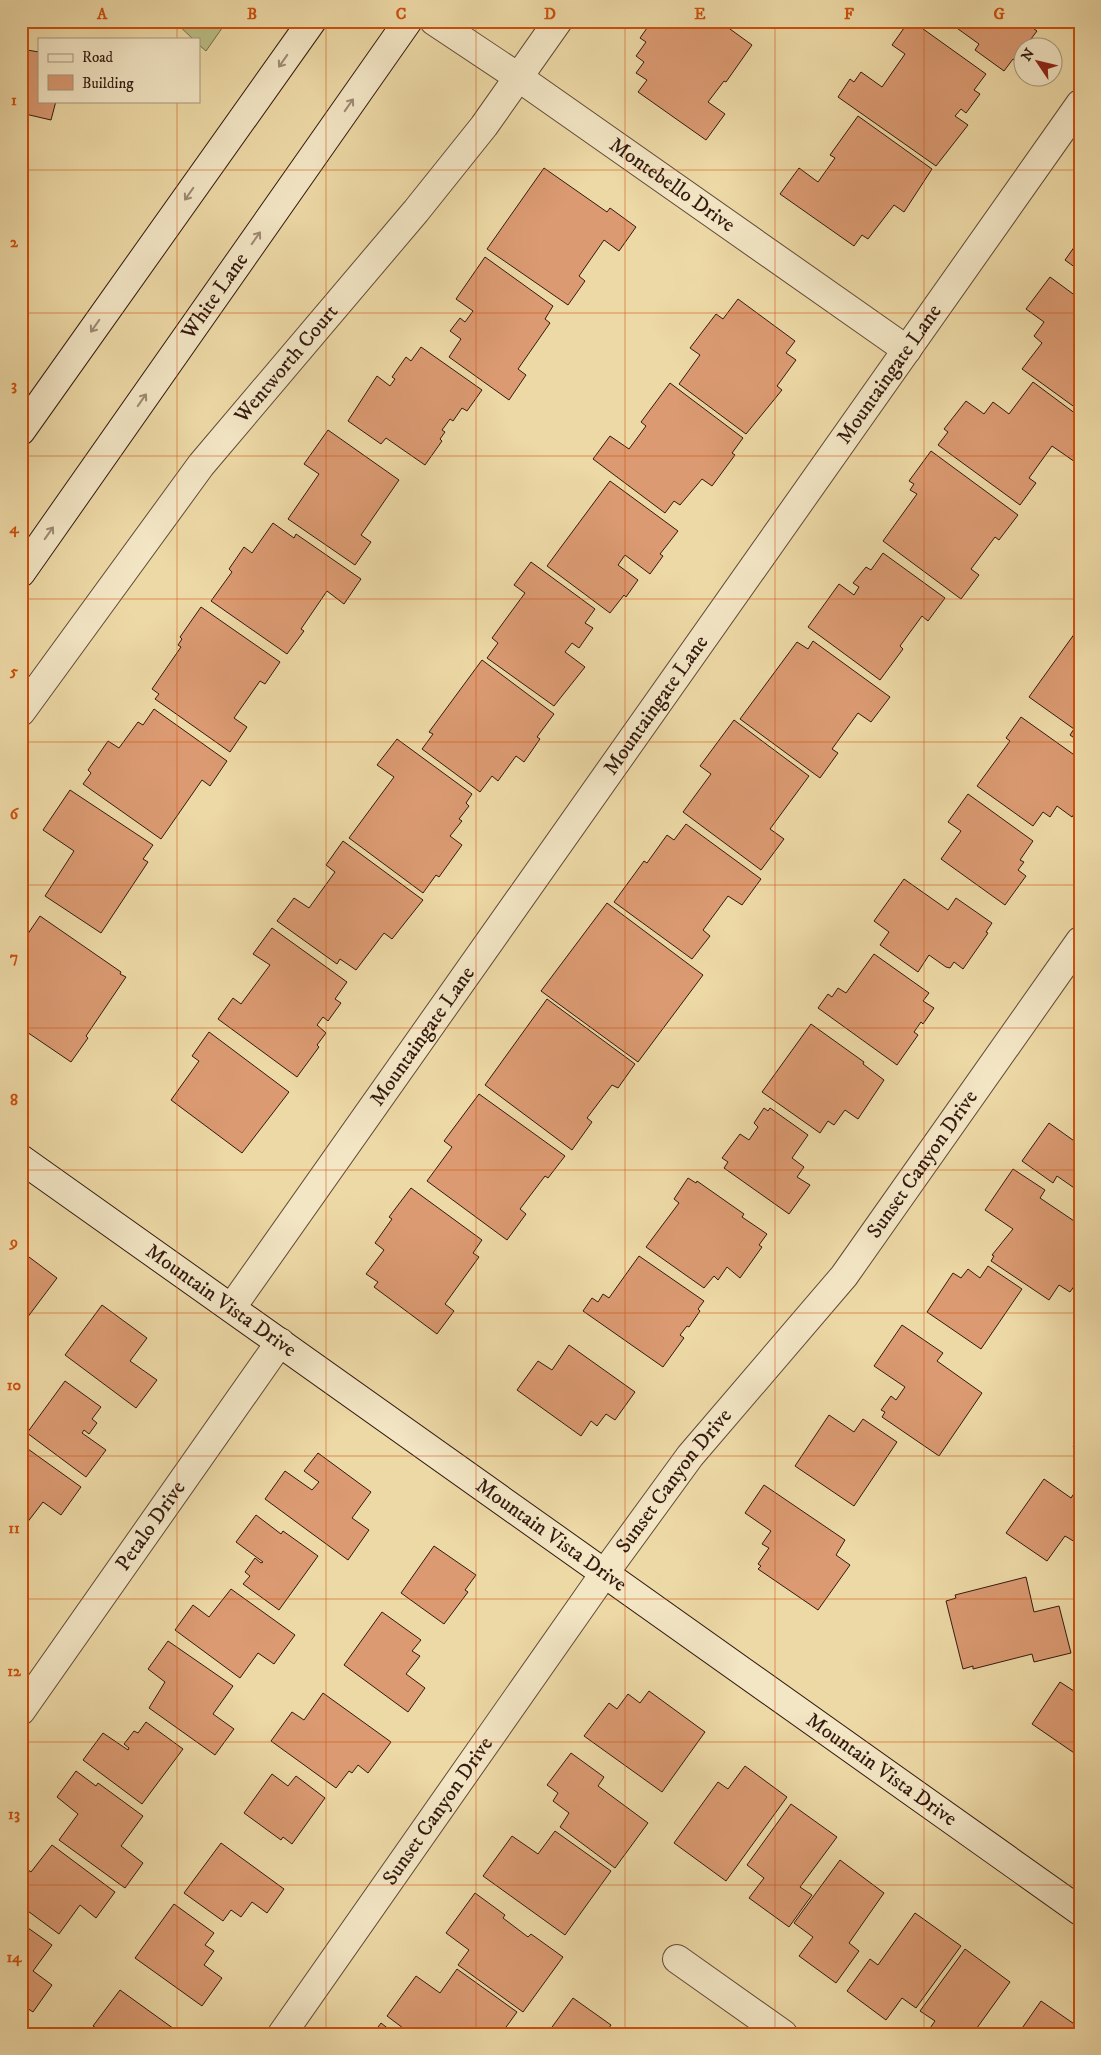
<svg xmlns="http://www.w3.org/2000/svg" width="1101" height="2055" font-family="'IM FELL DW Pica',serif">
  <rect width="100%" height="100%" fill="#edd9a6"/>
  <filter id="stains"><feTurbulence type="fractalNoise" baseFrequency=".004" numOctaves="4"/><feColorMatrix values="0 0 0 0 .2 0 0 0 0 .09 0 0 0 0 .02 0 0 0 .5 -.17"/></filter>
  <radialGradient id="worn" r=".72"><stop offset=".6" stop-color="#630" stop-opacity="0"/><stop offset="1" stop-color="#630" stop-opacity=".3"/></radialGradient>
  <path fill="#babf85" stroke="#766c4a" d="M174,21h53l-21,30 -7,-6v-6h-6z"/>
  <path fill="#db9a72" stroke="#331a10" d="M652,21h67l33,24 -26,37 -2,-1 -16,21 17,12 -19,26 -68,-48 9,-12 -11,-7 8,-11 -8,-6 10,-14 -6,-4z
    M742,21h13l-5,6z
    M909,21h3l74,53 -12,16 6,4 -14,19 -5,-4 -6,7 13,9 -32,41 -98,-69 12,-18 4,3 7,-10 21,15 23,-33 -13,-9z
    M947,21h76l14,10 -22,29 -2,-1 -9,12 -29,-21 4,-6z
    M21,49l18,3v49h17l-5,19 -30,-7z
    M858,116l74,53 -28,43 -10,-7 -26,34 -6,-4 -8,11 -74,-52 19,-26 19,14 17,-24 -5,-3z
    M544,168l63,44 3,-4 26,19 -17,24 -15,-11 -25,36 6,5 -17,24 -81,-56z
    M1080,239v32l-15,-11z
    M485,257l68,49 -8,13 5,4 -32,46 8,6 -17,25 -60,-43 12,-18 -11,-8 10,-13 5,4 8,-11 -17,-12z
    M1050,277l30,22v112l-58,-42 20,-26 -8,-7 10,-14 -18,-13z
    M738,299l57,42 -9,12 10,7 -19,26 5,4 -36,44 -67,-50 21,-29 -10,-7 26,-34 7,5z
    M421,347l61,43 -15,21 -5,-3 -9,13 -3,-2 -8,11 3,2 -5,7 2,2 -17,24 -39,-27 -5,6 -33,-23 29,-45 13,10 5,-7 -3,-2 14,-20 5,4z
    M1033,382l47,35v44l-2,3 -26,-18 -23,32 7,5 -16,22 -82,-60 10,-13 -4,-3 22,-28 18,13 9,-12 16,12z
    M670,383l73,55 -11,15 3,2 -23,31 -10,-7 -22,26 -6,-4 -9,12 -72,-54 17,-23 19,13 17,-23 -5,-4z
    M328,430l71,50 -38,55 10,7 -16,23 -67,-46 31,-45 -15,-10z
    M931,451l87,64 -19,25 -4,-3 -24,32 8,6 -18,24 -78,-58 34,-47 -7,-4 4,-6 -5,-3z
    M610,481l68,50 -18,23 3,2 -13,18 -25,-19 -7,10 20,15 -12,17 -2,-2 -14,18 -63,-47z
    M273,523l21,15 2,-4 65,45 -17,25 -17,-13 -26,38 3,2 -17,23 -76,-53 21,-29 -3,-3 15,-22 8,6z
    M883,553l62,45 -17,23 -6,-5 -22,30 3,3 -23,31 -72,-53 31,-43 15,11 5,-8 -6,-4 13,-16 5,3z
    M531,562l64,47 -10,14 8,5 -14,20 -7,-5 -7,9 20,15 -31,39 -67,-48 11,-15 -6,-5 33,-45 -11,-8z
    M201,607l79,55 -15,22 -5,-3 -26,37 13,9 -17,25 -75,-53 4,-5 -7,-5 29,-42 -3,-2 4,-6 -2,-2z
    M1075,633l5,3v106l-10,-7 4,-6 -45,-32z
    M813,641l77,56 -19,25 -13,-9 -26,36 6,4 -18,25 -80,-59 57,-77 11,7z
    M482,660l72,54 -17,23 3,2 -16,23 -8,-6 -18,25 -6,-5 -12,16 -58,-43 11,-15 -4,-2z
    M154,709l73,52 -17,25 -8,-6 -41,59 -78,-55 8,-11 -3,-3 20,-29 11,7 19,-26 5,3z
    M1021,717l59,42v46l-8,12 -15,-11 -7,11 -7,-5 -10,14 -56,-40 33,-45 -4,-3z
    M734,720l75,56 -39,53 14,10 -23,31 -78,-58 28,-38 -11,-8z
    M397,739l75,55 -6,9 3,3 -10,13 3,2 -12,15 12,9 -23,32 -3,-2 -13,18 -74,-55 45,-61 -17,-12z
    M70,790l83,55 -10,14 5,3 -47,71 -56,-37 29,-45 -31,-21z
    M968,794l65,47 -13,19 4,2 -6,8 8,6 -21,29 -64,-46 20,-28 -13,-9z
    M686,824l75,55 -19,26 -14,-9 -25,34 7,6 -18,23 -78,-57 30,-41 3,2 20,-28 7,5z
    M343,841l80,59 -31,39 -8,-6 -28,37 -16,-11 -3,5 -60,-43 17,-23 15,10 26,-36 -9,-7z
    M904,879l44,31 8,-12 36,25 -6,9 2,1 -2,3 -23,33 -9,-7 -4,6 -4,-1 -17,-12 -11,17 -38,-27 9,-13 -15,-11z
    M607,903l96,72 -65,87 -97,-71z
    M40,916l81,56 -1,2 6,3 -40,59 2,2 -17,24 -50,-34v-80l2,-2 -2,-2z
    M272,928l75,54 -12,17 6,4 -13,18 -5,-4 -6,8 9,8 -9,12 2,2 -22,30 -79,-58 15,-21 8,6 29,-39 -17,-11z
    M874,954l55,39 -6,8 11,7 -11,16 -2,-2 -7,10 4,3 -21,30 -79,-57 10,-14 4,3 6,-9 8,5z
    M547,999l88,65 -17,24 -6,-3 -25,33 5,4 -20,28 -87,-65z
    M811,1024l53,38 -1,2 21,16 -26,39 -13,-9 -11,15 -6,-4 -8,12 -58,-41z
    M209,1032l80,60 -47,61 -71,-53 28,-39 -7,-5z
    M479,1094l86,62 -17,22 -3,-2 -25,33 6,5 -19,26 -80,-59 25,-34 -8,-6z
    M764,1108l4,3 2,-3 38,27 -16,23 12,9 -7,10 13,8 -21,29 -65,-46 4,-6 -6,-4 18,-24 9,6 9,-13 -4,-4z
    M1049,1123l28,20 3,-4v53l-23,-16 -4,7 -31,-22z
    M1013,1169l32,21 -5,8 40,27v53l-10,14 -11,-7 -10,15 -58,-39 3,-5 -2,-1 21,-26 -28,-19z
    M688,1178l8,5 1,-2 47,33 -2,3 25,17 -8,11 3,2 -22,31 -13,-11 -9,13 -4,-4 -10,12 -58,-41 33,-44 -5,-4z
    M411,1188l71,52 -9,13 6,4 -34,47 9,7 -17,23 -63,-47 4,-5 -12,-8 18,-24 -9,-7 17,-24 -3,-2z
    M21,1251l36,27 -36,48z
    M639,1256l65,45 -6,8 2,2 -11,16 -2,-1 -7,9 4,3 -21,29 -80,-56 9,-13 6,4 5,-8 6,4z
    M988,1266l34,23 -41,60 -54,-37 26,-39 8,5 7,-9 12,9z
    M102,1305l45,33 -17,23 27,19 -21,28 -71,-53z
    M902,1325l41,28 -6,8 45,32 -43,63 -57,-39 3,-5 -4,-2 10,-14 5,4 9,-13 -31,-21z
    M569,1345l66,47 -20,28 -9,-6 -9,12 -6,-5 -10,15 -64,-46 21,-29 14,9z
    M65,1381l36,26 -9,12 5,4 -8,11 -5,-4 -2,3 24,17 -20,27 -59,-44z
    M829,1415l25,17 9,-13 34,23 -43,64 -59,-40z
    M1080,1437v14l-7,-4z
    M21,1444l60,43 -20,28 -18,-13 -20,26 -2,-1z
    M318,1453l53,39 -19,26 17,12 -21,30 -83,-61 20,-28 27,19 7,-8 -15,-11z
    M1044,1479l27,19 6,-9 3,2v54l-15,-9 -18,25 -41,-28z
    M764,1485l81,55 -9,15 14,10 -32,45 -60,-41 3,-3 -3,-2 11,-16 -7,-4 9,-13 -26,-18z
    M256,1515l25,19 2,-3 35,25 -39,54 -36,-26 7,-8 -5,-4 10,-14 6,5 2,-1 -27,-20z
    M434,1546l42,29 -11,15 3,2 -24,32 -43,-31z
    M1026,1577l8,35 25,-6 12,47 -37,9 -2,-8 -59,15v-3l-10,3 -17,-68 10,-3 -1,-3z
    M231,1589l64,46 -21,29 -16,-11 -18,25 -65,-48 18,-25 16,12z
    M382,1612l39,28 -9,11 8,5 -14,18 19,14 -17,24 -64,-47z
    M168,1641l65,45 -20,28 21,15 -19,26 -66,-47 16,-26 -17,-13z
    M1060,1682l20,13v62l-48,-33z
    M649,1691l56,41 -43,60 -78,-56 25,-33 8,6 11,-15 12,9z
    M323,1693l68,49 -23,31 -10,-8 -6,8 -3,-2 -13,17 -65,-47 21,-29 12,8z
    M146,1722l37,27 -41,55 -59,-44 20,-27 25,17 1,-2 -5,-4 10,-13 4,2z
    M571,1753l33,24 -6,9 50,37 -33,45 -55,-41 9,-14 -16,-12 5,-8 -11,-8z
    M745,1766l42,31 -61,84 -52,-38 44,-61 10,7z
    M76,1771l20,15 2,-3 45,33 -22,30 22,17 -18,25 -66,-48 19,-26 -21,-17z
    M272,1774l16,12 8,-10 29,22 -33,46 -9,-7 -2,3 -37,-27z
    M791,1804l46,33 -37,50 12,8 -23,32 -40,-29 15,-20 -17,-13z
    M555,1831l56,40 -46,64 -82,-59 29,-40 26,18z
    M221,1843l63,46 -17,24 -15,-11 -11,15 -10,-7 -8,11 -39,-28z
    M52,1845l63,47 -19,26 -16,-13 -21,29 -38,-28v-41l10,7z
    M840,1860l44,33 -35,50 10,8 -23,32 -37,-27 14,-19 -19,-14z
    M475,1893l30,22 -2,3 25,19 3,-3 32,23 -40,55 -65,-47 11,-15 -23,-17z
    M174,1904l40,29 -9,12 9,6 -10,14 18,13 -20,28 -67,-48z
    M915,1913l46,33 -45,62 -14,-10 -16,22 -39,-29 23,-32 8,6z
    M21,1923l31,22 -19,26 19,14 -19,27 -12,-8z
    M965,1949l45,33 -36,50 3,2h-51l9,-13 -15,-10z
    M457,1969l60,43 -16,22h-90l-24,-18 29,-40 24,17z
    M120,1990l61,44h-76l-12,-8z
    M573,1998l38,27 -6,9h-58z
    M1041,2001l39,27v6h-62z
    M381,2023l14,11h-22z"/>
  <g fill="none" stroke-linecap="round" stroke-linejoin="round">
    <defs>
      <g id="street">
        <path id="s1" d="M434,21l84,56 389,273"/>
        <path id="s2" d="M21,712l180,-247 215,-254 68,-85 74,-105"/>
        <path id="s3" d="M232,1307l848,-1203"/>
        <path id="s4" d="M21,1711l259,-369"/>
        <path d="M677,1959l106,75"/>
        <path id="s5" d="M282,2034l322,-460 86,-118 154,-180 236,-335"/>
      </g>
      <g id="secondary">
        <path d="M21,431l291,-410"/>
        <path id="s6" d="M21,573l387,-552"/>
        <path id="s7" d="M21,1159l1059,752"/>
      </g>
    </defs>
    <use href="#street" stroke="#624a36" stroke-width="30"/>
    <use href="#secondary" stroke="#331a10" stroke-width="30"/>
    <use href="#street" stroke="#f3e6c5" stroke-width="28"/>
    <use href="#secondary" stroke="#f3e6c5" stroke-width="28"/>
  </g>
  <defs><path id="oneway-shaft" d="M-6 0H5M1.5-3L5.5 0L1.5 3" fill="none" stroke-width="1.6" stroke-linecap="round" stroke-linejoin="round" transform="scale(1.25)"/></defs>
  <g stroke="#9d8a74">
    <use href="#oneway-shaft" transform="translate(283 61) rotate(125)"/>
    <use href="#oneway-shaft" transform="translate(349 105) rotate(-55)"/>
    <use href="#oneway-shaft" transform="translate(189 194) rotate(125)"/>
    <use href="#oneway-shaft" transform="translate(256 238) rotate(-55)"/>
    <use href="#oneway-shaft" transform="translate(95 326) rotate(125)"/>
    <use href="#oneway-shaft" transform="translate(142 400) rotate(-55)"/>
    <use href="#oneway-shaft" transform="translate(49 533) rotate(-55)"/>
  </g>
  <path fill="none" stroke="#cd500d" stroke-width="1" stroke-opacity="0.55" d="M177,21v18M326,21v2013M476,21v2013M625,21v2013M775,21v2013M924,21v2013M177,101v1933M21,170h1059M21,313h1059M21,456h1059M21,599h1059M21,742h1059M21,885h1059M21,1028h1059M21,1170h1059M21,1313h1059M21,1456h1059M21,1599h1059M21,1742h1059M21,1885h1059"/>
  <g text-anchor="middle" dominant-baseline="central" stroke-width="4" stroke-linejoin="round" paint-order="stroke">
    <g font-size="21" fill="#331a10" stroke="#f3e6c5">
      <text stroke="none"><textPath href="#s1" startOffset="289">Montebello Drive</textPath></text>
      <text stroke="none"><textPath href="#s6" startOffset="338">White Lane</textPath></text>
      <text stroke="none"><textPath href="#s2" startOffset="438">Wentworth Court</textPath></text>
      <text stroke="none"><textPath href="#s3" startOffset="1141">Mountaingate Lane</textPath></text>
      <text stroke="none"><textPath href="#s3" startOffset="736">Mountaingate Lane</textPath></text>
      <text stroke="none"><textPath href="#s3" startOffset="331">Mountaingate Lane</textPath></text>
      <text stroke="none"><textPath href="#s5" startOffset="1081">Sunset Canyon Drive</textPath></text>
      <text stroke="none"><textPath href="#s7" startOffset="245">Mountain Vista Drive</textPath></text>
      <text stroke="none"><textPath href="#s5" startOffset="678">Sunset Canyon Drive</textPath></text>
      <text stroke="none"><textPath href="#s4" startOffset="226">Petalo Drive</textPath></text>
      <text stroke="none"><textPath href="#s7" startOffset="650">Mountain Vista Drive</textPath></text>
      <text stroke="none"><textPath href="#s7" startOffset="1055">Mountain Vista Drive</textPath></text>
      <text stroke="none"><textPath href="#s5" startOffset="272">Sunset Canyon Drive</textPath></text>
    </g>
  </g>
  <rect width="1101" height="2055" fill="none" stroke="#edd9a6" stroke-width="55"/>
  <rect x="38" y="38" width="162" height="65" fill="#f3e6c5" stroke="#a6947d"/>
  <rect x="48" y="54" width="25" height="8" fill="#f3e6c5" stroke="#a6947d"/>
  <text x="82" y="62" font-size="15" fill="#331a10">Road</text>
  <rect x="48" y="75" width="25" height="15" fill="#db9a72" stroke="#a6947d"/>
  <text x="82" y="88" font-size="15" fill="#331a10">Building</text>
  <g transform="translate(1038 62) rotate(305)"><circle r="24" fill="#f3e6c5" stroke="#a6947d"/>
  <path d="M0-4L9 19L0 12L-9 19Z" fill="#8f2418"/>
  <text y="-8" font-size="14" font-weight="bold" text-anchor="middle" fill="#331a10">N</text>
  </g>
  <rect x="28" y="28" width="1046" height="2000" fill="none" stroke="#cd500d" stroke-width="2"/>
  <g font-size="16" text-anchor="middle" font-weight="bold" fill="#cd500d">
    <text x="102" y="19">A</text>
    <text x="252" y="19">B</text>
    <text x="401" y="19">C</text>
    <text x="550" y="19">D</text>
    <text x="700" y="19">E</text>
    <text x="849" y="19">F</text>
    <text x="999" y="19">G</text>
    <text x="14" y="105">1</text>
    <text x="14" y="247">2</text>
    <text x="14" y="390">3</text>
    <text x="14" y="533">4</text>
    <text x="14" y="676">5</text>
    <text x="14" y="819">6</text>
    <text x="14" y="962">7</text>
    <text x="14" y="1105">8</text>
    <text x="14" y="1247">9</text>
    <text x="14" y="1390">10</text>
    <text x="14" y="1533">11</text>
    <text x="14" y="1676">12</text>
    <text x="14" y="1819">13</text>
    <text x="14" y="1962">14</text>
  </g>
  <rect width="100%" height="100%" filter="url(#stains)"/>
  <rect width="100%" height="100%" fill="url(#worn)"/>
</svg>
